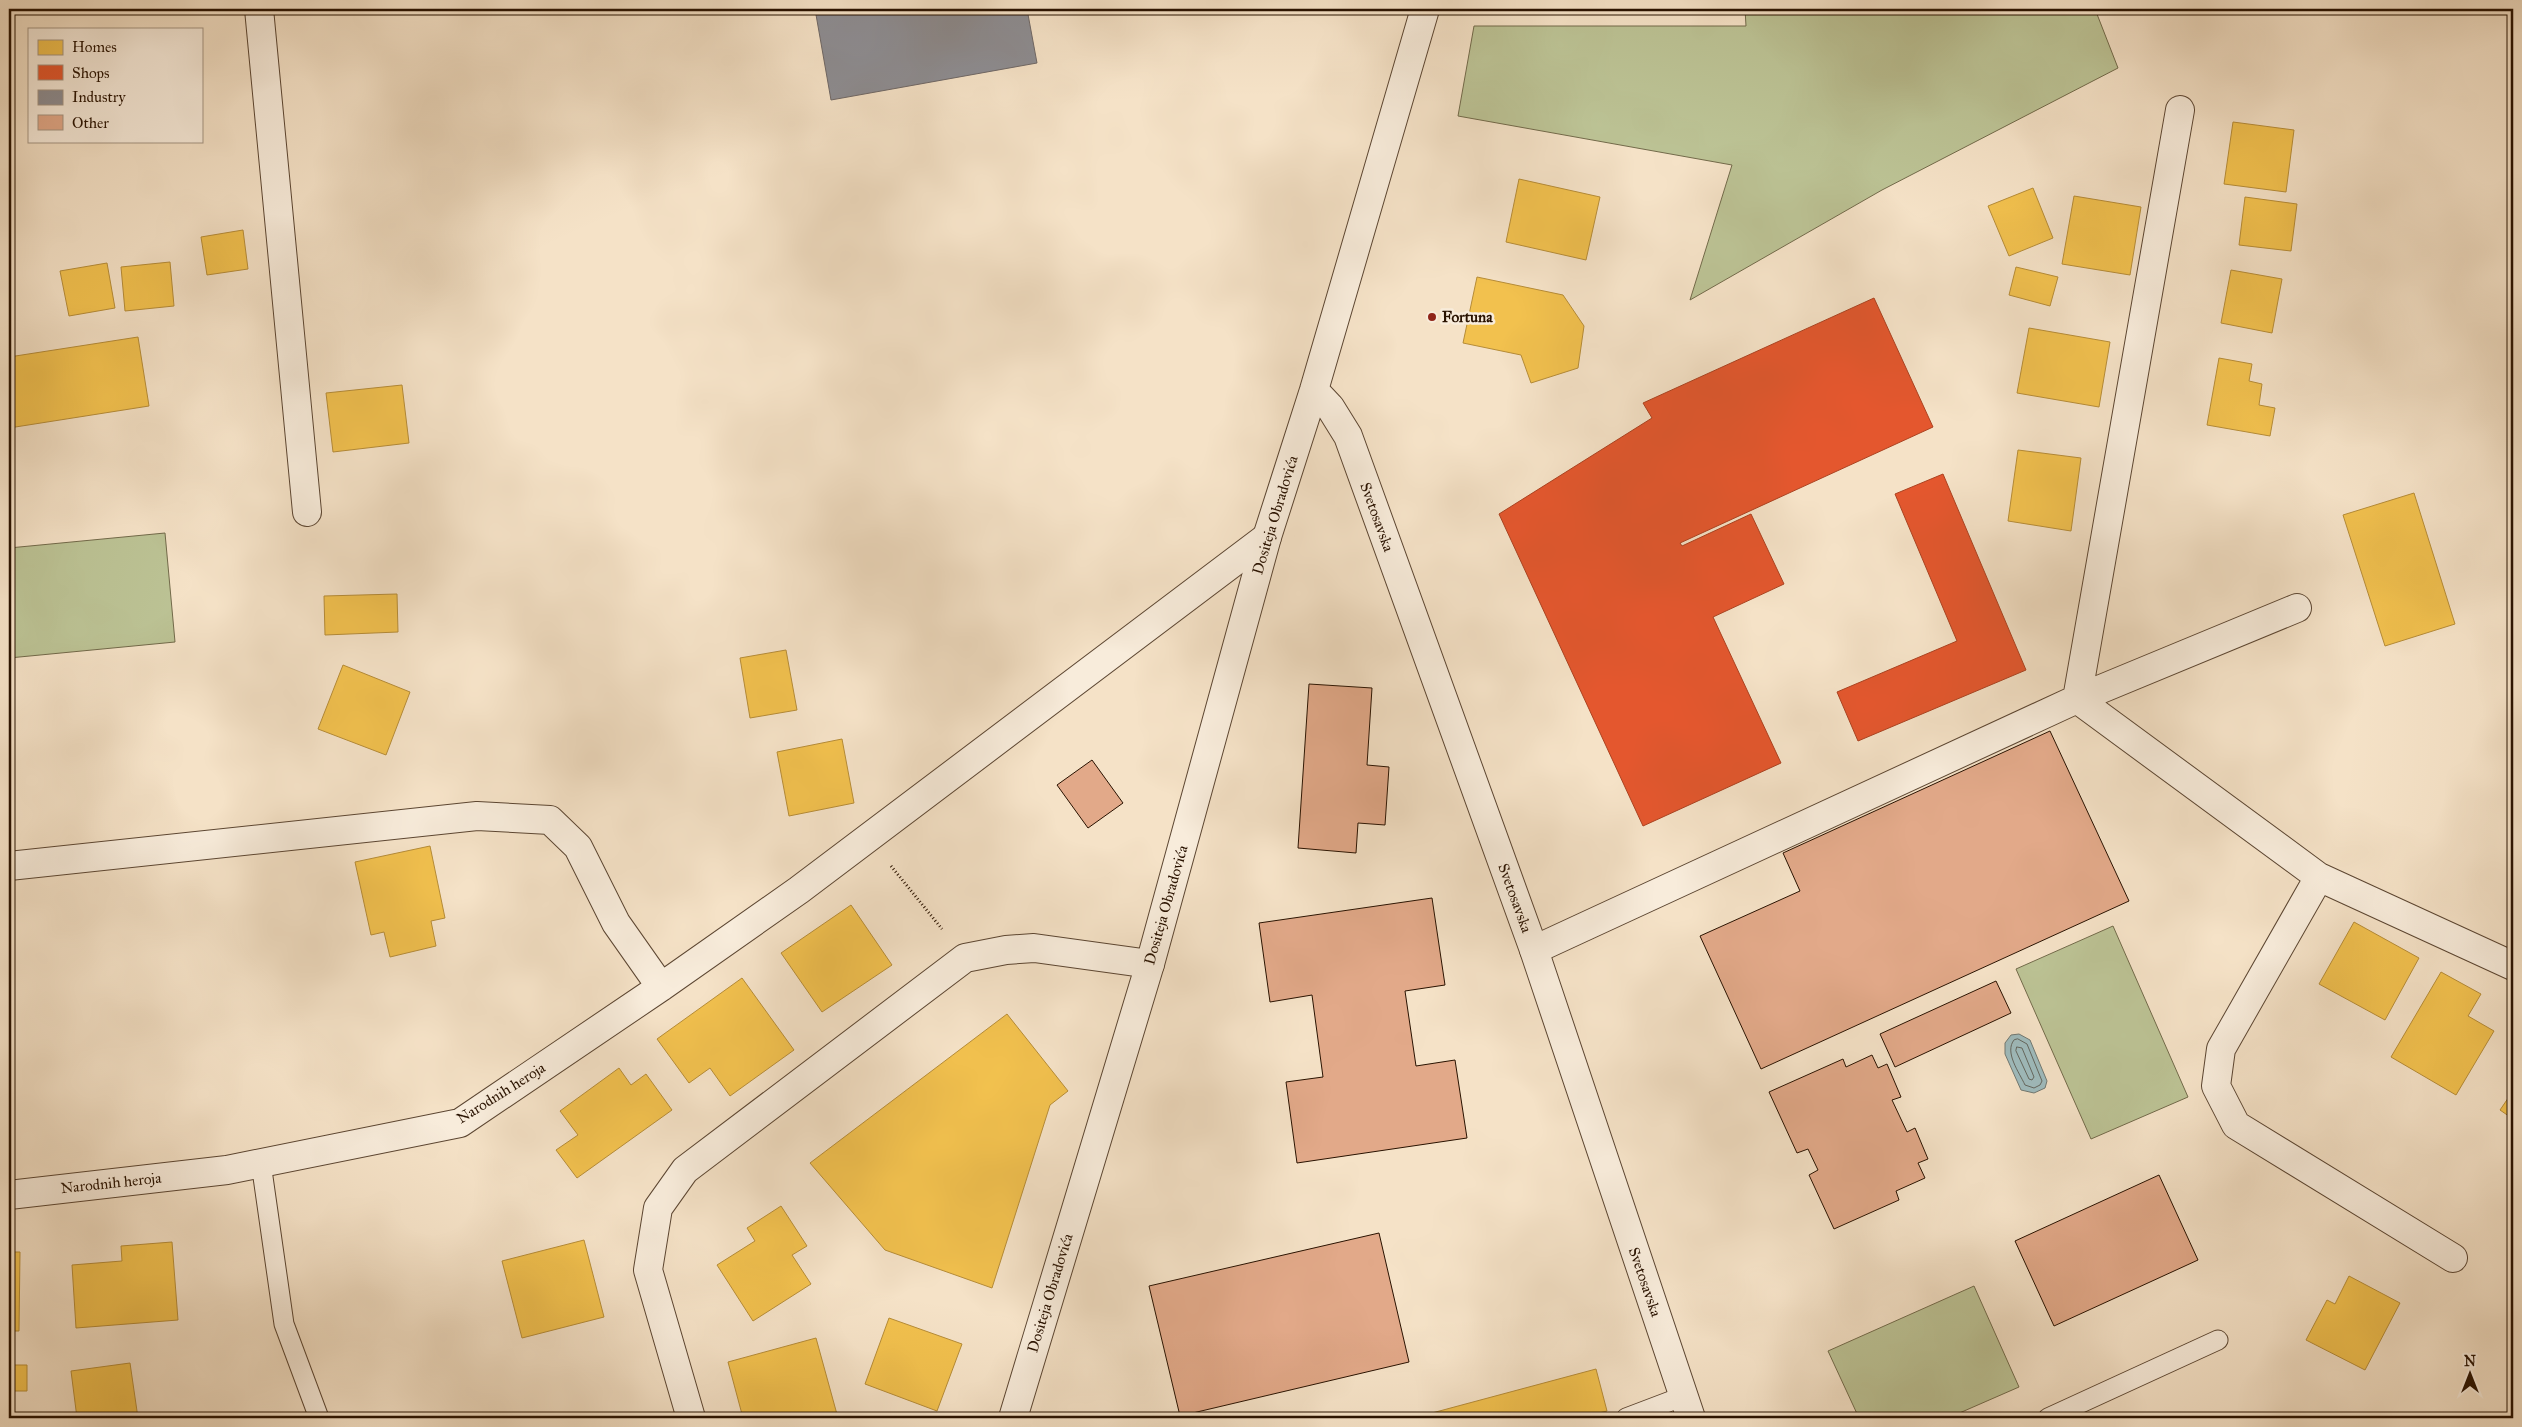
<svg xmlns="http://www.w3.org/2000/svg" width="2522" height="1427" font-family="'IM FELL Great Primer',serif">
  <rect width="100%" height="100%" fill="#f5e2c7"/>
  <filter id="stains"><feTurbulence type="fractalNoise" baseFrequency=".004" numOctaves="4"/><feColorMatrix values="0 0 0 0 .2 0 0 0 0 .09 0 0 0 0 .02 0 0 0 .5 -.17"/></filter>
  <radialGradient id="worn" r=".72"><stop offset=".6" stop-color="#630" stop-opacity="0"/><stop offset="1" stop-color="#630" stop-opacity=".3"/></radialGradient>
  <path fill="#bcc395" stroke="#726a4a" d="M1745,9h350l23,59 -236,122 -192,110 42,-135 -274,-49 16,-90h272z
    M165,533l10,109 -166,16v-110z
    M2113,926l75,171 -97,42 -75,-170z
    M1974,1286l45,101 -71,31h-89l-31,-67z"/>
  <path fill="#9fbcbe" stroke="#707872" d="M2019,1034l11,6 17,41 -2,7 -11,5 -13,-3 -16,-36v-11l6,-8z"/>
  <path fill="#f2c14e" stroke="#b68c37" d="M2233,122l61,8 -8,62 -62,-8z
    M1519,179l81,18 -14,63 -80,-18z
    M2033,188l20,50 -44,18 -21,-50z
    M2074,196l67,11 -11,68 -68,-11z
    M2245,197l52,7 -6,47 -52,-6z
    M243,230l5,39 -41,6 -6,-38z
    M170,262l4,44 -49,5 -4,-44z
    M107,263l8,45 -46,8 -9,-45z
    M2016,267l42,10 -8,29 -41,-11z
    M2231,270l51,9 -10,54 -51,-10z
    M1477,277l86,18 21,31 -6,42 -47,15 -10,-28 -58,-12z
    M2029,328l81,14 -11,65 -82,-14z
    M138,337l11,69 -140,22v-71z
    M2219,358l33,6 -3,17 13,3 -3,21 16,3 -5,28 -63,-11z
    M402,385l7,58 -76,9 -7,-59z
    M2018,450l63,8 -10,73 -63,-10z
    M2414,493l41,131 -70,22 -42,-131z
    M397,594l1,38 -73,3 -1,-39z
    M786,650l11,60 -47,8 -10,-60z
    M343,665l67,27 -24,63 -68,-26z
    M842,739l12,64 -65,13 -12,-64z
    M430,846l15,72 -14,3 5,25 -46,11 -6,-25 -13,3 -16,-73z
    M851,905l41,60 -70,47 -41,-59z
    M2354,922l65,36 -34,62 -66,-36z
    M2441,972l40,22 -13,22 26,15 -38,64 -65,-38z
    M742,978l52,72 -64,46 -20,-28 -21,15 -32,-44z
    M1007,1014l61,77 -18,14 -58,183 -107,-38 -75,-87z
    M619,1068l12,17 15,-11 26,36 -95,68 -21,-28 22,-15 -18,-24z
    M2513,1091v28l-13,-9z
    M781,1206l26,40 -15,9 19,29 -58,37 -36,-56 38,-24 -8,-13z
    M584,1240l20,77 -82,21 -20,-77z
    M172,1242l6,78 -102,8 -4,-63 50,-4 -1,-15z
    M9,1252h11l-1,79h-10z
    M2349,1276l51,27 -35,67 -59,-30 21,-40 8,4z
    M889,1318l73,26 -25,67 -72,-27z
    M816,1338l22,80h-95l-15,-56z
    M130,1363l8,55h-61l-6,-47z
    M9,1365h18v26h-18z
    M1596,1369l11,42 -28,7h-146l-1,-5z"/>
  <path fill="#e4572e" stroke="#ac4220" d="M1874,298l59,129 -253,116 2,3 69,-32 33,70 -71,33 68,146 -138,63 -144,-312 153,-96 -9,-15z
    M1943,474l83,196 -168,71 -21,-49 120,-51 -62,-147z"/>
  <path fill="#8d8d92" stroke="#6f6866" d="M815,9h212l10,54 -206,37z"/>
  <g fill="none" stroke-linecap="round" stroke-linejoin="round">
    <path stroke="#64675f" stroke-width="1" d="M2018,1039l9,5 15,37 -2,4 -6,3 -9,-3c-6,-13 -21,-33 -11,-45z
      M2017,1047l5,1 12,29 -2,3 -3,-1 -13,-28z"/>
  </g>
  <path fill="#e2a989" stroke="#291200" d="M1309,684l63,4 -5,77 22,2 -4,58 -27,-2 -2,30 -58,-5z
    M2050,731l79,170 -368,168 -61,-133 100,-45 -17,-38z
    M1092,760l31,43 -35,25 -31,-43z
    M1432,898l13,87 -40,6 11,75 39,-6 12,78 -170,25 -11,-81 37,-5 -11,-82 -42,7 -11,-79z
    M1996,981l15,32 -116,54 -15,-33z
    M1872,1055l6,13 9,-4 14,33 -9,3 15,32 8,-4 13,31 -10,4 7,15 -29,13 3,9 -65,29 -25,-54 9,-5 -10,-21 -11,4 -28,-61 74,-33 3,8z
    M2159,1175l39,85 -144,66 -39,-85z
    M1379,1233l30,129 -229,54 -31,-130z"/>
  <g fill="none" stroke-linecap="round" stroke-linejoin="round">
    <defs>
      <path id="service" d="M261,1163l23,161 35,94
        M1626,1418l58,-22
        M2048,1418l170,-78"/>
      <path id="minor" d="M259,9l48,503
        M2180,110l-103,589 242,178 194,89
        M9,866l468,-50 73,4 28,27 38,76 45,64
        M2319,877l-98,172 -5,37 20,39 217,133
        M1534,950l543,-251 220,-91
        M9,1195l218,-25 233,-47 201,-136 138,-97 468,-353
        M691,1418l-43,-148 10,-62 27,-38 280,-212 41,-8 28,-2 116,16"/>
      <path id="tertiary" d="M1314,390l16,17 18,29 186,514 157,468
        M1013,1418l137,-454 117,-427 47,-147 111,-381"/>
    </defs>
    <use href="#service" stroke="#5c4632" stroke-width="21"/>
    <use href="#minor" stroke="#5c4632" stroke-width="30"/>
    <use href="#tertiary" stroke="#5c4632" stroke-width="30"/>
    <path stroke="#291200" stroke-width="3" stroke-dasharray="1 2.5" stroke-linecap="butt" d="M891,866l51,63"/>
    <use href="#service" stroke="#f8ecdb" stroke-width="19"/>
    <use href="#minor" stroke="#f8ecdb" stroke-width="28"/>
    <use href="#tertiary" stroke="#f8ecdb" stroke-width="28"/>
  </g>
  <circle fill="#8f2418" stroke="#f8ecdb" stroke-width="2" cx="1432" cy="317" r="5"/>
  <g text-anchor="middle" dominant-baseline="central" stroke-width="5" stroke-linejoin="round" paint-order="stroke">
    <g font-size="15" font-weight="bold" fill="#291200" stroke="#f8ecdb" text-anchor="start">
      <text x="1442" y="317">Fortuna</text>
    </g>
    <g font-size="15" fill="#291200" stroke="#f8ecdb">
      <text transform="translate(1275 515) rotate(-73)">Dositeja Obradovića</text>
      <text transform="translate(1377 517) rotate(70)">Svetosavska</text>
      <text transform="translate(1515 898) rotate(70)">Svetosavska</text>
      <text transform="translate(1166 905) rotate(-74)">Dositeja Obradovića</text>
      <text transform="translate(501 1093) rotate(-32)">Narodnih heroja</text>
      <text transform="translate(111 1183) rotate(-6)">Narodnih heroja</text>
      <text transform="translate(1645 1282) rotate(71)">Svetosavska</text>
      <text transform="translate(1050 1293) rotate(-73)">Dositeja Obradovića</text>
    </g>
  </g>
  <rect width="2522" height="1427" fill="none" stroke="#f5e2c7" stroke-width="30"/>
  <rect x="10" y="10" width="2502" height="1407" fill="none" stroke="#291200" stroke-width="2.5"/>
  <rect x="15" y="15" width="2492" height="1397" fill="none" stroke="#291200"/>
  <rect x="28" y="28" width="175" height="115" fill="#f8ecdb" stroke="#a59583"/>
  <rect x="38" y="40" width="25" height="15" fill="#f2c14e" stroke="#a59583"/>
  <text x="72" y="52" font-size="15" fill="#291200">Homes</text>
  <rect x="38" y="65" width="25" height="15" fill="#e4572e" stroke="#a59583"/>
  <text x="72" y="78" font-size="15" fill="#291200">Shops</text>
  <rect x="38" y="90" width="25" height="15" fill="#8d8d92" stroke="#a59583"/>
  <text x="72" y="102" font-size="15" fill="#291200">Industry</text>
  <rect x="38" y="115" width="25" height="15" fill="#e2a989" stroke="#a59583"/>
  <text x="72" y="128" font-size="15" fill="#291200">Other</text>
  <g transform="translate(2470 1374)" stroke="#f8ecdb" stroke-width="4" paint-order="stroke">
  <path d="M0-4L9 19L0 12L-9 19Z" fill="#291200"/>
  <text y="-8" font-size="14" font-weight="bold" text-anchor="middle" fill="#291200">N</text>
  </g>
  <rect width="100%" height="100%" filter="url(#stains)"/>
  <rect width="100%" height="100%" fill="url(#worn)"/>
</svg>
